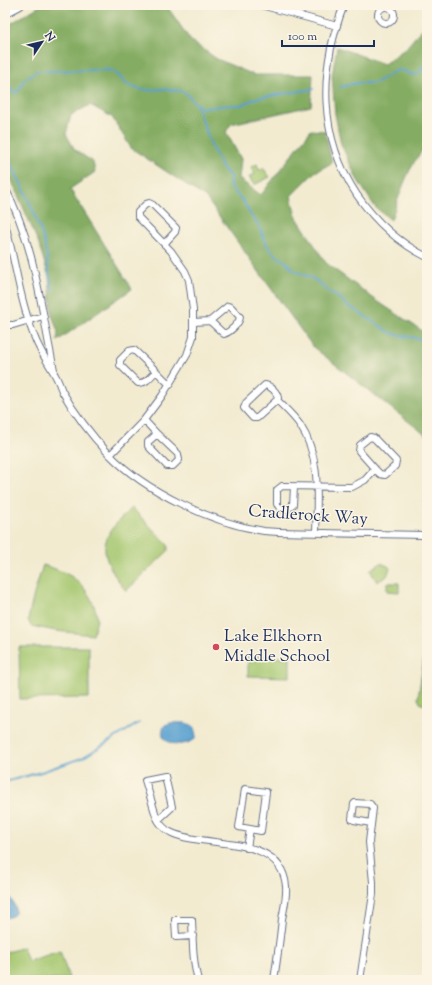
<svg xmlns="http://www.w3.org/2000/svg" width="432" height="985" font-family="'Sorts Mill Goudy',serif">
  <rect width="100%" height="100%" fill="#fcf5e5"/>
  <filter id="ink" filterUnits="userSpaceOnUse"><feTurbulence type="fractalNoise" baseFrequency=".025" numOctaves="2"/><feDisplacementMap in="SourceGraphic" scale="8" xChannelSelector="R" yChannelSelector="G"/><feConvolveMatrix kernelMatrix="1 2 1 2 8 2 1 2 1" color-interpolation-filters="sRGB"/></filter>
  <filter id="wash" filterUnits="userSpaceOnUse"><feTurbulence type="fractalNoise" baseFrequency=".012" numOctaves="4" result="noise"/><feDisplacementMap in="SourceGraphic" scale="16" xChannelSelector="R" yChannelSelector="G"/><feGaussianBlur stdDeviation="0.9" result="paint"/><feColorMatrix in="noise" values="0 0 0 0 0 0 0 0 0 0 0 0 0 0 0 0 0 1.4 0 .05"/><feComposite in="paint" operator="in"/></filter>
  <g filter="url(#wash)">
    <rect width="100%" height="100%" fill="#f2ebd0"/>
    <path fill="#a5c770" stroke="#607b67" d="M257,164l2,6 4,-2 7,9 -16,8 -5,-8 6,-3 -4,-7z
      M132,508l36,37v6l-42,40c-28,-37 -30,-51 6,-83z
      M381,563l7,3 2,2 -3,8 -10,6 -7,-12z
      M43,565c23,7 36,12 48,34 3,6 6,14 6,21 -1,5 -3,10 -4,15l-37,-4 -25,-5 -3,-6 6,-26z
      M387,583h12v9l-12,-1z
      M19,647h70v51l-69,1z
      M425,648l2,1v56l-6,-1 -3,-5z
      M248,656l42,1v20l-42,-1z
      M23,947l5,14 32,-10 9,27 -8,2h-56v-27z"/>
    <path fill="#84ac62" stroke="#506e60" d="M41,5h125l25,36 26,18 37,16h59l-2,31 -80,18 -5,8 15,27 -2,20 22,16 50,-65 14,1 7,32 -17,9 -24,24 5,20 30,47 51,38 50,33v102l-114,-89 -107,-149 -75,-50 -19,-31 -22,-12 -19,10 -5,19 9,16 18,12 2,10 -25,17 62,100 -75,52 1,-9 -6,-17 -3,-38 -11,-35 -33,-77v-138z
      M427,23v122c-19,20 -27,49 -36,75l-16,-13 -18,-28 -16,-35 -6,-30 -3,-38 5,-29 47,17 22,-16z"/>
    <path fill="#5aa1d0" stroke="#3a6897" d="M170,723c13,0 25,-3 26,14 -9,13 -43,8 -31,-12z
      M5,891c7,10 20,24 0,27z"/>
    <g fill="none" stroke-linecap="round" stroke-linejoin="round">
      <path stroke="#5aa1d0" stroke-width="2" d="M5,81l9,12c6,-2 6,-5 8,-10 3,-5 10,-9 15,-12l74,-1 8,6 7,8 12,5 9,1 17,-1 18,2 5,3 9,10 7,4 28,-3h10l16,-7 56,-9
        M340,87l16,-4h19l22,-13 8,1 8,4 5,-1 9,-13
        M196,104l17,46 10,19 7,7v11l14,15 6,12 9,12 8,19 6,8 13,9 9,9 19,8 14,12 10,6 11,10 6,3 28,18 10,6 22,4 8,3 4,5
        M5,153c15,27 29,56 38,85 5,17 5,35 9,52
        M5,782l36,-10 41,-14 57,-35"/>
    </g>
  </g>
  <g filter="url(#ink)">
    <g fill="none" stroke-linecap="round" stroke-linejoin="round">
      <defs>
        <path id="minor" d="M261,5l76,21
          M344,5c-25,64 -26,131 13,190 18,26 42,48 70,62
          M378 15a8 8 0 1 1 16 0a8 8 0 1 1-16 0Z
          M5,188c30,56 36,121 49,182
          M5,224c11,39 15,81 32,119 5,11 12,21 18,32 3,5 5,11 7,16 13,23 29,44 47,63 37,38 103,69 155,77 20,2 40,1 60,2 35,1 69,1 103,2
          M194,322l16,-1 18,-15 3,1 9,10c-1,7 -10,15 -16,17l-14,-13
          M5,325h8l30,-9
          M156,371l-22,-21 -5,1 -9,9v5l18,18c8,1 13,-7 18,-12l14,14
          M277,400l1,-2c-1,-6 -7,-12 -13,-13l-19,18 -2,5 9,10h4l20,-18c8,8 17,16 23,25 21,32 17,71 16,108
          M144,420l13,14 -9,8v4l19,20h6l6,-6 -1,-6 -21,-20
          M110,455l34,-35 18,-24 25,-41 6,-18v-27l-4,-30 -4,-9 -14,-20 -33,-34v-5l8,-8 3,-1 4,2 23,23 -1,4 -11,12
          M294,487l-1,18 -5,4 -8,-1 -3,-4v-14l5,-4 70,1 13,-7 10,-11 -16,-18 1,-6 10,-8 4,1 22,23 -1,5 -10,9 -5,-1 -5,-5
          M158,820l14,-13 -7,-31 -20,4 11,36c3,7 9,14 16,17 35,16 109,0 114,53 1,11 -2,22 -4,33 -2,20 -5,41 -8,61
          M247,848l3,-19 11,2 5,-39 -21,-3 -6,38 11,2
          M193,936l-17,1 -1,-17h17c1,20 0,40 6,60
          M360,980l13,-86v-12l-4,-40 4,-34 -3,-4 -15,-1 -1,1 -2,15 2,1 17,3"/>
        <path id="major" d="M5,13l15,-8"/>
      </defs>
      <use href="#minor" stroke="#667186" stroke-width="8"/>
      <use href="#major" stroke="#667186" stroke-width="10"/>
      <use href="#minor" stroke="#fff" stroke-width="6"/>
      <use href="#major" stroke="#fff" stroke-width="8"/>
    </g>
  </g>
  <circle fill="#d1495b" stroke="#fcf5e5" stroke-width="1.5" cx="216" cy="647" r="4"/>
  <g text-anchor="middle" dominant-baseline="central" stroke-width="3" stroke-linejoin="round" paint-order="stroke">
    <g font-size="17" fill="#1b2f5e" stroke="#fcf5e5">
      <text transform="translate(308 516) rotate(4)">Cradlerock Way</text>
    </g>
    <g font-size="17" fill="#1b2f5e" stroke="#fcf5e5" text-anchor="start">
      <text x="224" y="637">Lake Elkhorn<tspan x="224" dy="20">Middle School</tspan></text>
    </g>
  </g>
  <rect width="432" height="985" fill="none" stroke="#fcf5e5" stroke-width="20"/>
  <g transform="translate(42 42) rotate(55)" stroke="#fcf5e5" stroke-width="3" paint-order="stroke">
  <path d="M0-3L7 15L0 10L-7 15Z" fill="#1b2f5e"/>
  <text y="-6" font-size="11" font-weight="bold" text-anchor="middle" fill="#1b2f5e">N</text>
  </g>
  <path d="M282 40v6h92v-6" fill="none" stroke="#1b2f5e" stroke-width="2"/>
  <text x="288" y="40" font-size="12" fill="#1b2f5e" stroke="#fcf5e5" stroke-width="3" paint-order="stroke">100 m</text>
</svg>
